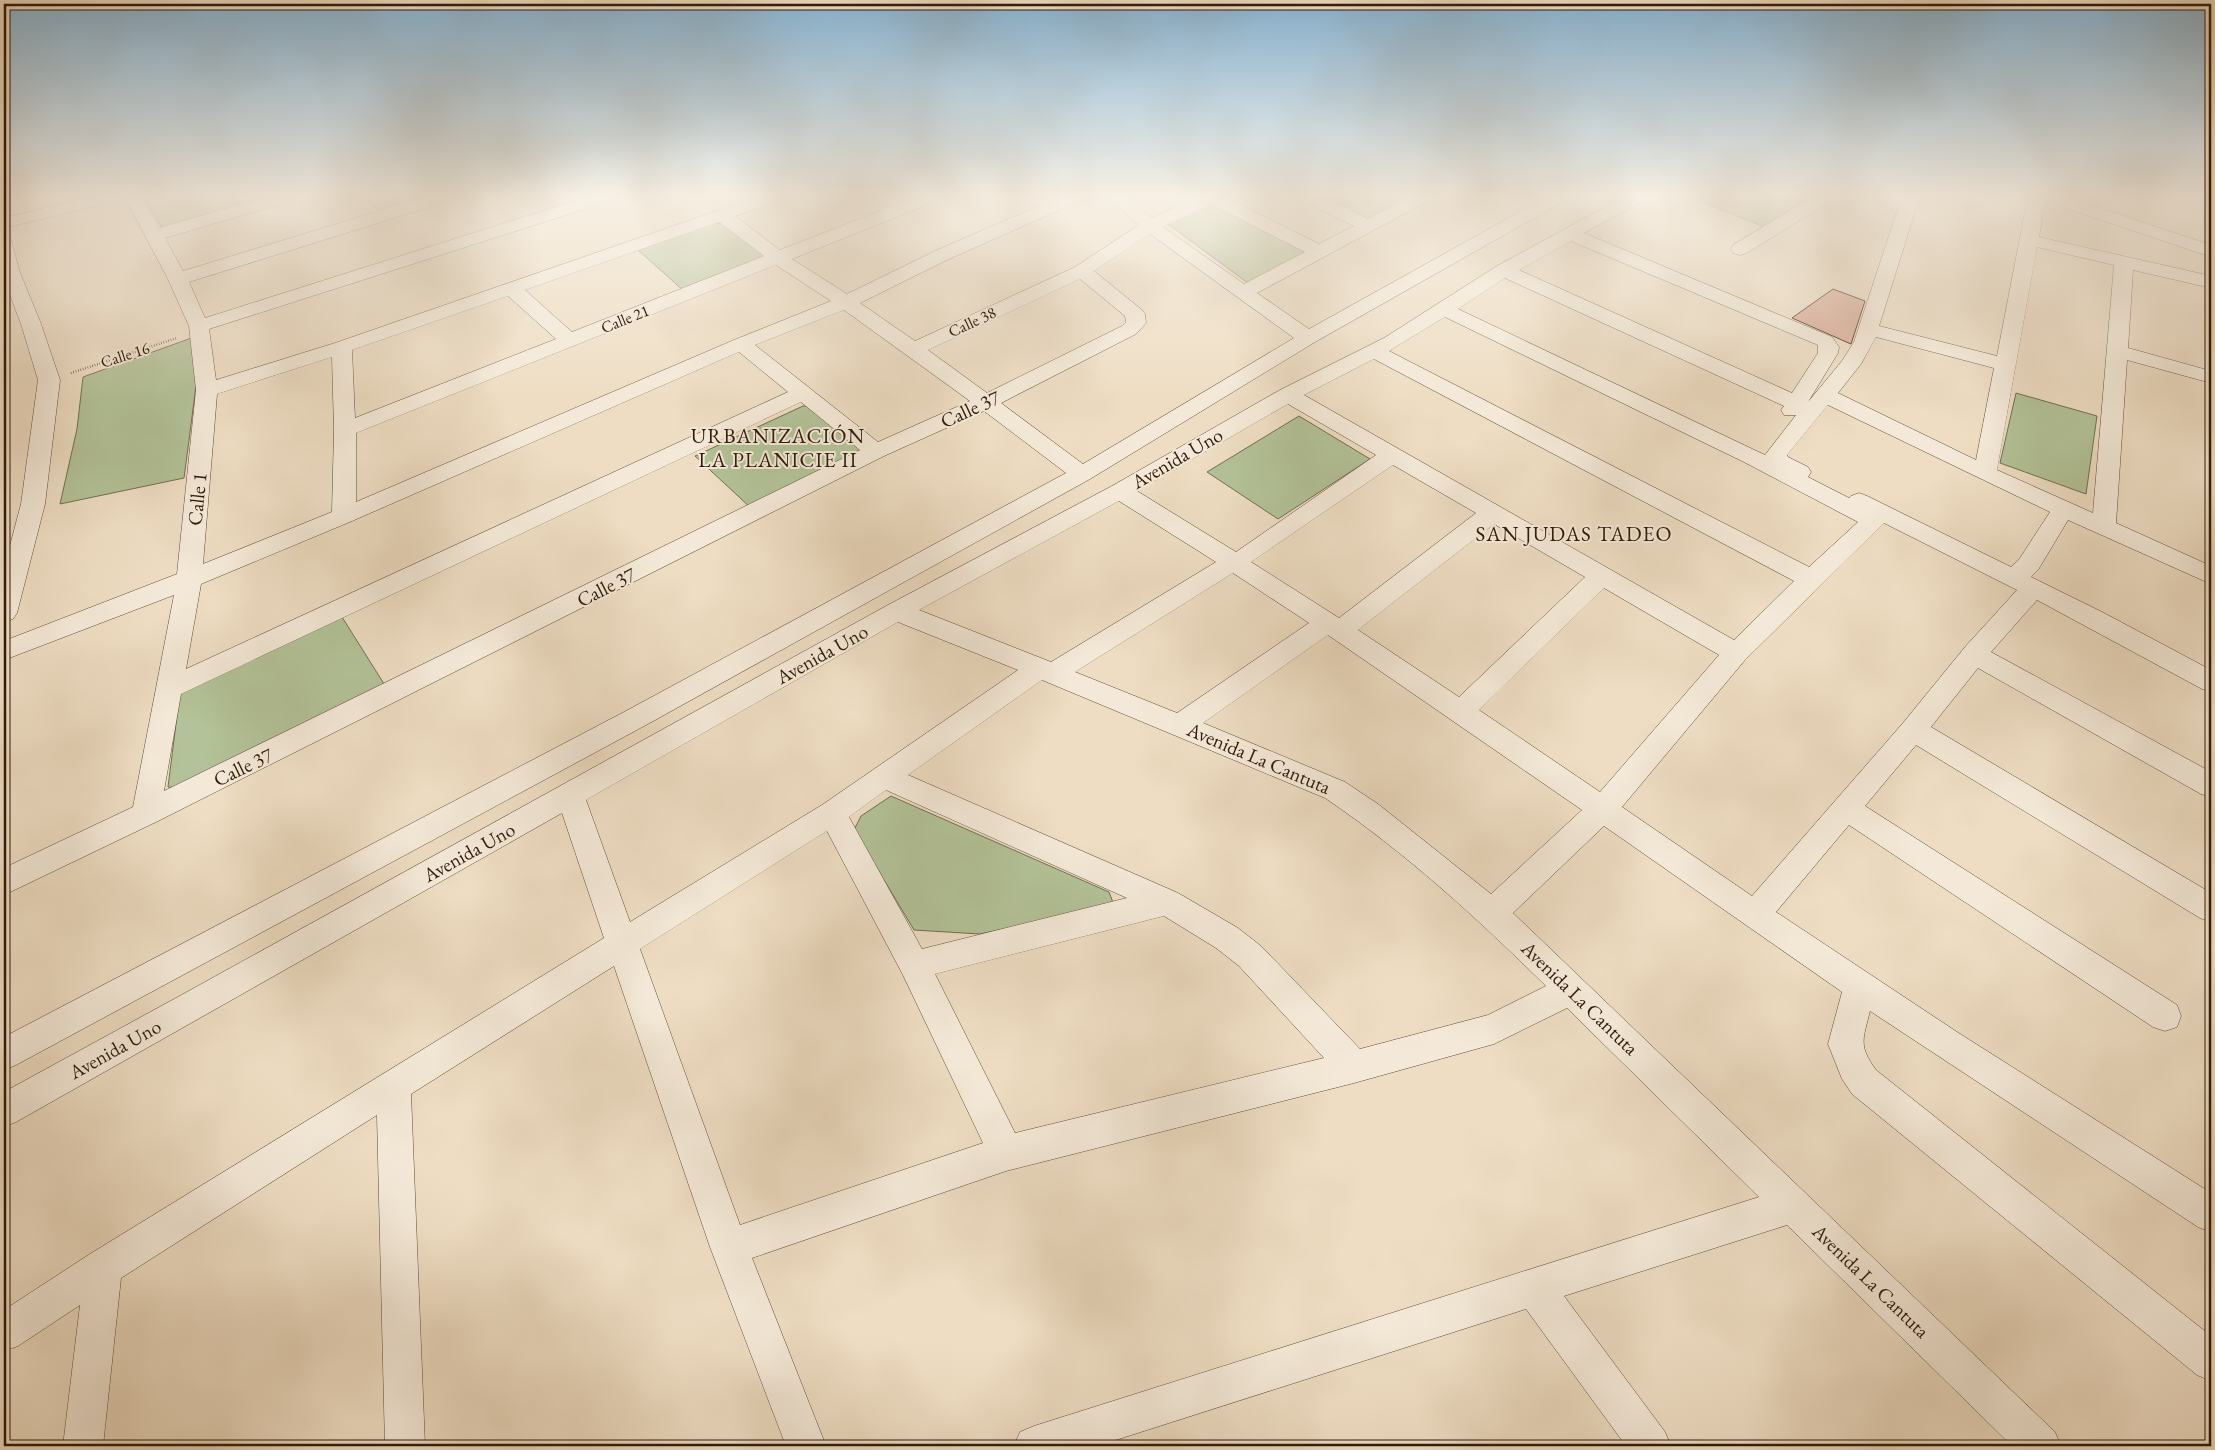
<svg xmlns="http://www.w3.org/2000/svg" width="2215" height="1450" font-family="'EB Garamond',serif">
  <rect width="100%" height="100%" fill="#eeddc3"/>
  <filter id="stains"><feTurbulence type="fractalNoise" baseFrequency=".004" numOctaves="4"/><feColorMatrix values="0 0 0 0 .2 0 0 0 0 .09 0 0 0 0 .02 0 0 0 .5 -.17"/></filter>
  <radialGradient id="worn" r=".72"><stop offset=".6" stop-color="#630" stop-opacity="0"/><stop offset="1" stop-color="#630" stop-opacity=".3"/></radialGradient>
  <path fill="#b3c298" stroke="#726e51" d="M143,196h93l6,8 -80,24z
    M363,196h69l-52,16z
    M1315,196h86l8,3 -38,24z
    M1687,196h99l17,6 -38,25z
    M1215,201l97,51 -60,34 -84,-62z
    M714,223l9,1 42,32 -81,35 -46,-41z
    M197,336l2,7 -4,51 -11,84 -124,26 17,-75 6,-52z
    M2016,393l81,23 -11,78 -86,-31z
    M803,406h12l50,41 -113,62 -57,-53z
    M1299,416l71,43 -92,60 -71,-47z
    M342,617l44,70 -201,101 -17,-1 12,-95z
    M891,796l218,96 5,13 -134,29 -66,-4 -60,-100 7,-14z"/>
  <path fill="#dba894" stroke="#301a0a" d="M1833,289l32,12 -14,43 -59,-26z"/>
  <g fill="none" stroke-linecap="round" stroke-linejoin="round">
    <defs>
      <path id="minor" d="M94,196h30l-3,4 -117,28v-10z
        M124,196h18l17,32 111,-32h27l-3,4 -129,38 18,33 245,-75h27l-3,4 -263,82 16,36 385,-122h26l-3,4 -404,129 7,51 119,-37 425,-147h25l-3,4 -47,16 45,34 138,-54h24l-3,4 -147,59 55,35 88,-43 127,-55h23l-3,4 -133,59 -89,44 55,38 160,-74 64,-42 -33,-29h19l27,22 48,-22h23l96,48 35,-18 -54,-26 -3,-4h23l48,23 43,-23h22l-3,4 -173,93 52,36 239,-133h21l-3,4 -251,142 -225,137 -444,246 -630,340 -12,5v-33l622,-326 440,-238 -82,-62 -100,45 -728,366 -152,73v-27l129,-61 41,-212 -170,65v-19l173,-67 19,-184 -7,-64 -21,-47zM1211,204l94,48 -61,32 -81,-57zM719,222l45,34 -192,76 -47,-42zM1150,234l144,104 -211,126 -82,-61 135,-69 10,-11 -1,-9 -3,-4 -48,-39zM776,265l55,36 -97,39 -378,162v-69zM1080,279l45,37 1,6 -4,4 -135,67 -59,-43zM508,296l48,43 -201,79 -3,-68zM844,310l126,91 -92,41 -123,-97zM739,352l49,40 -602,277 15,-85 151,-63zM332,357l2,73 -2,82 -129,52 14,-170zM801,402l59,48 -696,341 17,-97z
        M1626,196h22l-3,4 -61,33 248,104 7,10 -1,6 -30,49 34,-41 12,-19 48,-146h18l-41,130 118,30 31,-160h35l148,49v12l-166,-56 -6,36 172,39v12l-78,-18 -5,78 83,23v12l-84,-23 -11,163 95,43v18l-143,-64 -30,50 -7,7 71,35 109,58v22l-9,-3 -165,-89 -46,52 220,120v25l-10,-3 -223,-126 -47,59 280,166v29l-11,-4 -284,-173 -51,61 312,199 4,11 -4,11 -12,4 -12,-4 -304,-202 -73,87 181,120 254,161v39l-13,-5 -328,-216c-7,29 -12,34 6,59l335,266v45l-14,-6 -345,-281 -10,-15 -14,-35 14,-52 -238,-166 -91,87 542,519 6,14h-49l-225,-221 -223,71 101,136 6,14h-45l-100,-137 -429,137h-83l6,-14 14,-6 725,-229 -192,-189 -73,36 -140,39 -348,88 -254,87 74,188h-40l-76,-199 -96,-281 -203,128 14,352h-40l-8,-331 -256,163 -18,168h-40l17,-141 -62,41 -14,5v-41l86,-56 514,-316 -42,-125 -546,309 -12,5v-35l172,-94 712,-393 224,-119 168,-96 104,-52 113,-72zM1571,241l247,104v8l-26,40 -273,-123zM2037,247l77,18 -21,248 -96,-43zM1505,278l279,128 -3,4 3,5h12l-31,40 -307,-146zM1445,317l299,145 114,60 -49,45 -420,-216zM1876,337l118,31 -18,92 -138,-67 23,-29zM1374,359l420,222 -60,59 -430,-245zM1288,404l88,51 -140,97 -99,-61zM1828,405l222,107 -30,46 -9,9 -144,-71 -8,-3 -8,3 -2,2 -41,-21 3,-5 -3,-5 -20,-10 -1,-2zM1393,465l83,48 -137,105 -88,-56zM1119,501l97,61 -165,100 -132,-52zM1884,523l133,67 -52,57 -62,76 -151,173 -130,-89 123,-147zM1494,524l91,53 -126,120 -101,-67zM1233,573l76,50 -132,90 -102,-41zM1604,588l115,67 -119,137 -121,-82zM898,622l120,48 -196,135 -192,117 -44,-122zM1328,635l254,175 -91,84 -113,-90 -33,-22 -142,-59zM1042,680l283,118c80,54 152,120 221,188l-58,29 -128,34 -99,-103 -23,-18 -60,-35 -270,-118zM886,790l241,108 -205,51 -73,-132zM827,831l76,144 80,168 -243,82 -100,-276zM1164,916l52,32 23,18 85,92 -309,75 -80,-159z
        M1814,196h21l-3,4 -85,53 -7,2 -7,-2 -2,-4 2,-4z
        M2191,196h20v8l-17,-4z
        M4,237l7,2 8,31 22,54 19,56 -15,124 -28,109 -4,6 -9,3v-54l17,-64 17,-124 -17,-56 -17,-45z"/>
    </defs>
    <use href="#minor" stroke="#604b38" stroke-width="1"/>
    <path stroke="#301a0a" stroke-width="2.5" stroke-dasharray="0.5 2" stroke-linecap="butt" d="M71,373l106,-35"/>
    <use href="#minor" fill="#f4e9d8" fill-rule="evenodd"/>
  </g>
  <linearGradient id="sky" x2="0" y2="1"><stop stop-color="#89b6d6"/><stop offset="0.49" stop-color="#f7f0e4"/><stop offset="1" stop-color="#f7f0e4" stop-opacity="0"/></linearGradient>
  <rect width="2215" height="399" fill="url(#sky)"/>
  <g text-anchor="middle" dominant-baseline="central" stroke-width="4" stroke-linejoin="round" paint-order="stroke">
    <g font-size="16" fill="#301a0a" stroke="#f4e9d8">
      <text transform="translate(625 319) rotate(-22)">Calle 21</text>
      <text transform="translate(972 322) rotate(-25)">Calle 38</text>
      <text transform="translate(125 355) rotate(-18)">Calle 16</text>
    </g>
    <g font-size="20" fill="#301a0a" stroke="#f4e9d8">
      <text transform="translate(970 409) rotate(-25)">Calle 37</text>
      <text transform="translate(1177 458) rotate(-30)">Avenida Uno</text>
      <text transform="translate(197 499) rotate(-84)">Calle 1</text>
      <text transform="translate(606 587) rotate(-27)">Calle 37</text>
      <text transform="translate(822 654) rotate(-29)">Avenida Uno</text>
      <text transform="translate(1259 758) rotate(23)">Avenida La Cantuta</text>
      <text transform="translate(243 767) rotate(-26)">Calle 37</text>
      <text transform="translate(469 852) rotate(-29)">Avenida Uno</text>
      <text transform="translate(1580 998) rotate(44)">Avenida La Cantuta</text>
      <text transform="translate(115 1049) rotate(-29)">Avenida Uno</text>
      <text transform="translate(1871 1281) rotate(44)">Avenida La Cantuta</text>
    </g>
    <g font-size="21" letter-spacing="1" fill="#301a0a" stroke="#f4e9d8">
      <text x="778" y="435">URBANIZACIÓN<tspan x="778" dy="24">LA PLANICIE II</tspan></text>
      <text x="1574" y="533">SAN JUDAS TADEO</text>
    </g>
  </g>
  <rect width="2215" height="1450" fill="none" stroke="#eeddc3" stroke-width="20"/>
  <rect x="5" y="5" width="2205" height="1440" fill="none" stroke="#301a0a" stroke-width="2.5"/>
  <rect x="10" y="10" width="2195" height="1430" fill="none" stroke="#301a0a"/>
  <rect width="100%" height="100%" filter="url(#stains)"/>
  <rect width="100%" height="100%" fill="url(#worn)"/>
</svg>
